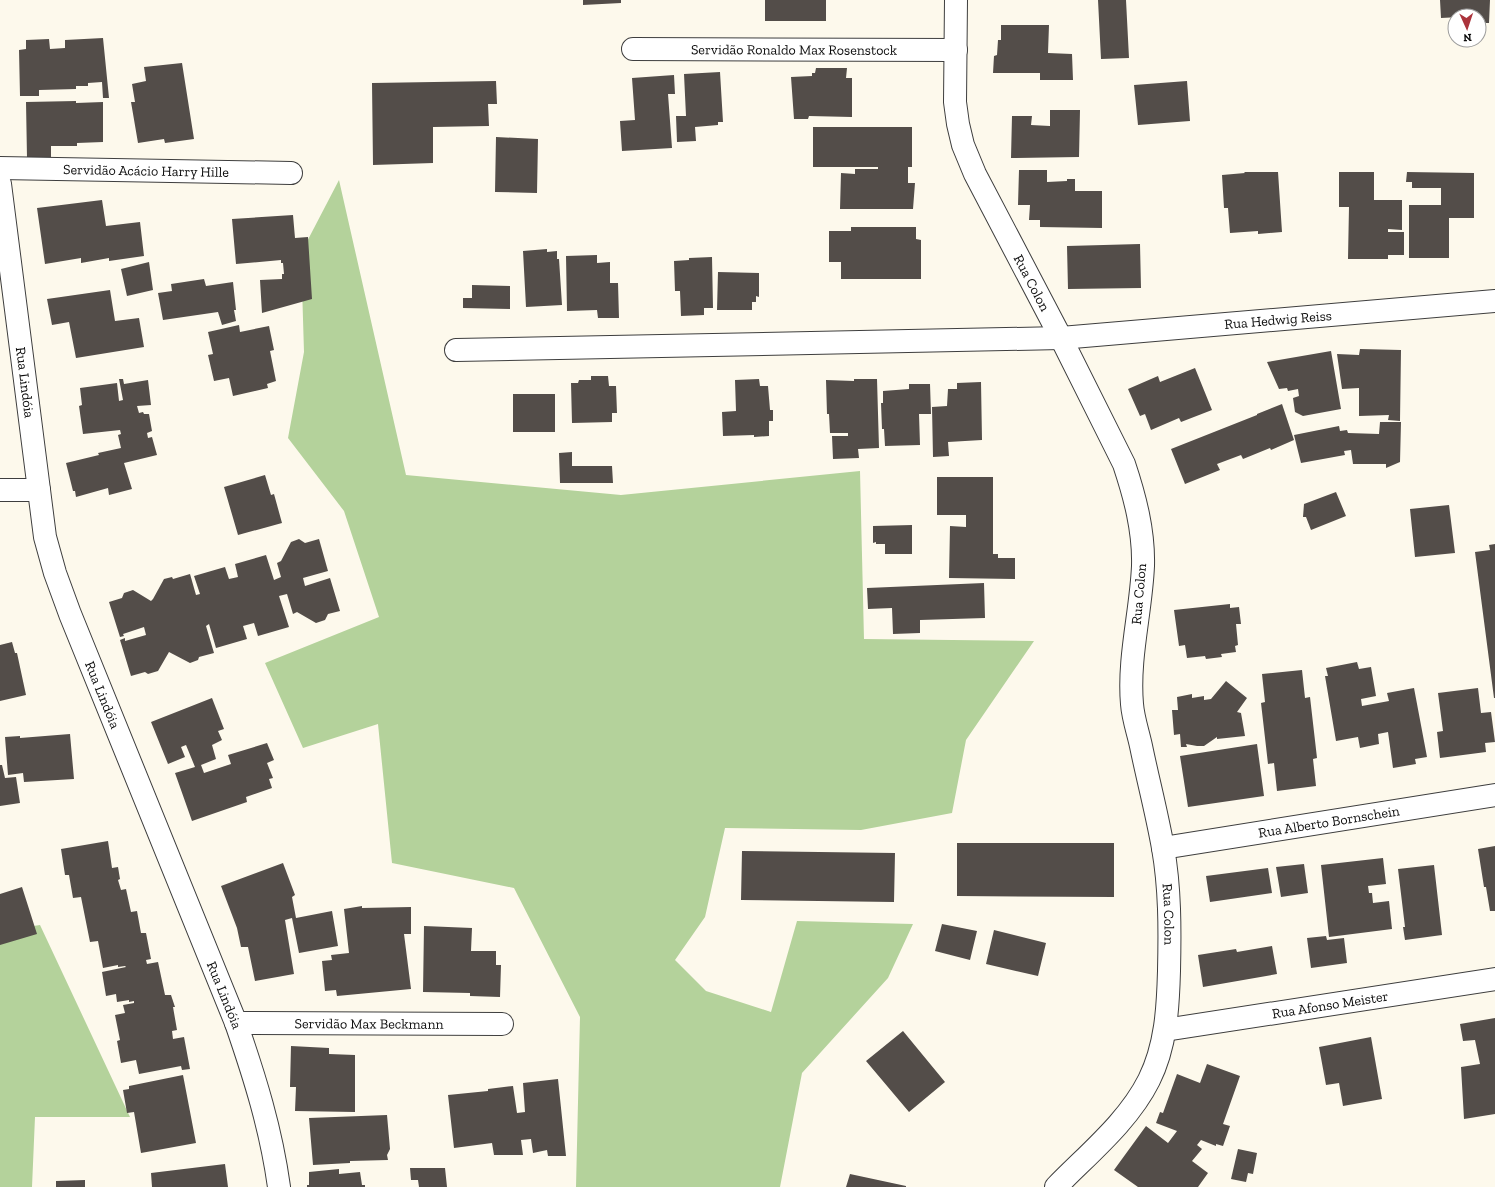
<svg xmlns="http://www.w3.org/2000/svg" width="1495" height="1187" font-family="'Zilla Slab',serif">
  <rect width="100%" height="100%" fill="#fdf9ec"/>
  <path fill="#b4d29b" d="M339,180l67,295 215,20 239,-24 4,168 170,2 -68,99 -14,73 -91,17 -136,-2 -20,89 -30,43 31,31 65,21 26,-91 116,3 -25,54 -86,95 -22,114h-204l4,-170 -66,-129 -122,-25 -14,-139 -75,24 -38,-85 114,-46 -35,-106 -56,-73 16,-86 -3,-99z
    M40,925l90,192h-95l-3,70h-32v-256z"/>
  <path fill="#534d49" d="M583,0h38v3l-38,2z
    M765,0h61v21h-61z
    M1098,0h28l3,58 -28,1z
    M1440,0h50l-1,23h-10v-7l-38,2z
    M1001,25h48l-1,28 24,1 1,26h-33v-7h-47l1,-17 3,-1 1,-15h3z
    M103,38l6,60h-6l-1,-16 -14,1v3h-12v3l-37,1v6h-19l-1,-46 7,-1v-9l23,-1 1,10 15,-1v-8z
    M182,63l12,76 -29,4 -1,-4 -26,4 -7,-41h4l-3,-18 14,-3 -2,-14z
    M816,68h31l-1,10h6v39l-43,-1 -1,3h-14l-3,-42 21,-1v-3h3z
    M720,72l3,50h-5v3l-23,2 1,14 -19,1 -1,-26h10l-2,-42z
    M674,75l1,19h-7l4,54 -50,3 -2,-30 15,-1 -3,-42z
    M496,81l1,23h-9l1,22 -56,1v36l-60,2 -1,-82z
    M1187,81l3,40 -52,4 -4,-40z
    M76,101v2l27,-1v40l-26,1v3h-26v12h-24l-1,-56z
    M1050,110h30l-1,47 -68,1 1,-42h20l-1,9 19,1z
    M813,127h99v40h-4v16h7l-2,26h-73l1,-36 14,1v-5h23v-2h-65z
    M496,137l42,2 -1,54 -42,-1z
    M1019,170h28v12l20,-1v-2h8v12h27v37l-62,-1v-7h-11l1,-15h-12z
    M1244,172h34l4,60 -24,2v-3l-28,2 -2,-25h-4l-2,-33 23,-2z
    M1339,172h35v28h28v30l-14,-1v3h16v23h-16v4h-40l1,-52h-10z
    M1407,172l67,1v45h-25v40h-40v-53h32v-17h-29v-6h-6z
    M102,200l4,26 34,-4 4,34 -35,5v-3l-28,5v-5l-36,6 -8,-56z
    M293,215l2,23 13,-1 4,62 -50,14 -2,-33 22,-1v-5h2l-1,-11h-2v-3l-45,4 -4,-45z
    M851,227h65v12l5,1v39h-80v-17h-12v-31h22z
    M1140,244l1,44 -73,1 -1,-43z
    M547,249v3l10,-1v8h2l3,46 -36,2 -3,-56z
    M597,255v8l13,-1v21h8l1,35h-21l-1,-8 -30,1 -1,-55z
    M712,257l1,51h-9v7l-23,1 -1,-25h-5l-1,-30 15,-1v-2z
    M149,262l4,28 -26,6 -6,-27z
    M718,272l41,1v24l-3,-1v6h-4v8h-35z
    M204,279l2,7 27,-4 3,28h-2l2,11 -14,4 -4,-13 -55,8 -5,-27 14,-2 -1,-7z
    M472,285l38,1v23l-47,-1v-10h9z
    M110,290l5,31 24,-3 5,29 -68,11 -7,-36 -17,3 -5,-26z
    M239,325l1,7 29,-6 5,24 -4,1 6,30 -9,3 1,4 -35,8 -4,-18 -15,3 -6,-26 5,-1 -5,-22z
    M1360,349l41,1 -1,71 -12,-1 1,-5 -30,1v-28l-17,1 -5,-35 22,1z
    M1331,351l10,58 -38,7 -8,-4 -2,-14 6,-2 -1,-7 -10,2 -1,-3 -8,1 -12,-27z
    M1195,368l17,42 -31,12 -2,-4 -28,12 -6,-16 -5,2 -12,-27 30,-13 2,6z
    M591,376h17l1,10h7l1,27h-5v9l-40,1 -1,-40h7l1,-3h12z
    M119,379h4l1,5 24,-4 3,25 -14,1 2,7 4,-1 1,2h5l3,17 -5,2 1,5 4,-1 5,18 -33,8 8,26 -23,6 -1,-7 -32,9 -1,-6h-2l-7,-28 33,-8 -1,-2 23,-5 -3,-13 3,-1 -1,-4 -37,4 -4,-28 3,-1 -2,-17 37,-5 2,18 4,-1z
    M759,379l1,7h8l2,24h3v11h-4v15l-15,1v-2l-31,1 -1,-24 14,-1 -1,-31z
    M854,379h23l2,69 -21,1 1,9 -26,1 -1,-23h16v-3h-18l-1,-19h-2l-1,-34 28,1z
    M981,382l1,58 -34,2 1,14 -16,1 -1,-50 15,-1 1,-17h9v-6z
    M909,384h21l1,30h-12l1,31 -35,1 -1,-17h-2l-1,-26h2v-12l26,-2z
    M513,394h42v38h-42z
    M1282,404l12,36 -23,10 -1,-2 -27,11 -2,-4 -24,9 3,6 -35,14 -14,-35 86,-34v-1z
    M1380,422h21l-1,40 -14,6v-4h-33l-2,-14 -7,1 1,4 -44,8 -7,-28 45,-9 1,5 7,-1 1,3 31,1z
    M572,452v14h40l1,17h-53l-1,-30z
    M265,475l6,20 3,-1 8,29 -44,12 -14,-48z
    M937,477h56v77h5v4h17v21l-66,-1 1,-52 16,1v-12h-29z
    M1336,492l10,24 -35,14 -5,-13h-3l1,-13z
    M1449,505l6,48 -40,4 -5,-48z
    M912,525v29h-27v-10h-9v-2l-3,1v-17z
    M299,539l6,4 14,-4 9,32 -25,7 2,8 25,-8 10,33 -12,3 -3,6 -9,3 -19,-11 -4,2 -6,-20 -8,2 10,31 -31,9 -4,-13 -11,3 4,13 -31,9 -7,-24 -3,2 8,27 -15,4 -1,3 -8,3 -21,-11 -11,19 -10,3 -3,-2 -14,4 -11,-36 5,-2v3l21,-6 -2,-8 -21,7 1,2 -4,1 -11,-35 13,-4 2,-5 9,-3 18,11 2,-2 11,-20 8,-2 1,2 17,-5 6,21 4,-1 -6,-18 31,-9 4,12 9,-2 -3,-13 31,-9 8,25 7,-3 -4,-14 4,-2 10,-19z
    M1495,544v154h-1l-19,-146 15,-2 -1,-5z
    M984,583l1,35 -65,2v13l-27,1 -1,-26 -24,1 -1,-21z
    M1230,604v4l9,-1 2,17h-5l2,21 -3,1 1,6 -15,2 1,3 -16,2 -1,-3 -18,2 -2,-13 -6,1 -5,-36z
    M12,642l3,11h2l9,42 -26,6v-56z
    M1357,662l2,7 12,-2 5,29 -15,3 1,7 27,-5 -2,-8 27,-5 13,69 -12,2 1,5 -23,4 -5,-36 -10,2 1,10 -19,4 -2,-11 -22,4 -11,-65h3l-2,-8z
    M1302,670l3,28 5,-1 7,61 -4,1 3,27 -39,5 -3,-28 -6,1 -7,-61 4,-1 -3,-28z
    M1226,681l21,17 -10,14 4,1 4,23 -28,3v-2l-13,9h-7l-11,-2 1,3h-6l-1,-13 -6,1 -2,-25h6l-1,-13 15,-3v4l12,-2v4l7,-1z
    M1478,688l3,25 10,-1 4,30 -10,1 1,9 -46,6 -3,-26 6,-1 -5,-38z
    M212,698l12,31 -6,2 4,9 -10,5 4,14 -15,6 3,8 27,-9 -3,-9 39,-12 7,17 -7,3 6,15 -4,1 3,9 -26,9 1,5 -55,19 -17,-48 20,-6 -9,-22 -5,2 4,10 -17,7 -17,-42z
    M70,734l4,45 -50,3 -1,-9 -15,2 -3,-38 15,-1v2z
    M1257,744l7,52 -76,11 -8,-51z
    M0,765h2l3,13 11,-1 4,26 -20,3z
    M108,841l4,27 6,-1 2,12 -2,1 3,10 5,-1 5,23 6,-1 4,22h5l5,26 -5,1 1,4 11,-2 7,33h6l4,12h-2l4,23 -5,1 1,8 11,-2 6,32 -8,1 -1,-4 -42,8 -3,-14 -15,3 -4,-22 3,-1 -5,-25 10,-2 -2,-8 11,-2v-2l-5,1v-2l-12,2 -1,-8 -10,2 -4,-24 24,-5 -1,-1 -7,1v-2l-15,3 -5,-27 -8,1 -9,-45 -8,1 -4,-23h-4l-4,-26z
    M957,843h157v54l-157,-1z
    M1495,846v65h-5l-4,-24h-2l-6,-38z
    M742,851l153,2 -1,49 -153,-2z
    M1383,858l3,26 -18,2 1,7h3l1,10 16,-2 3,28 -63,8 -8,-72z
    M283,863l12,32 -3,2 4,21 36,-7 6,35 -39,7 -7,-35 -7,2 9,54 -39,7 -7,-34h-7l-4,-19 -16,-42z
    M1304,864l4,29 -27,4 -5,-30z
    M1434,865l8,70 -37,5 -2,-13h2l-7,-58z
    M1268,868l4,25 -62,9 -4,-26z
    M22,887l15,47 -37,11v-51z
    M362,906v2l49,-1v27h-7l7,55 -74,7 -1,-6 -11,1 -3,-30 10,-1 -1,-5 18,-2 -5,-44z
    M942,924l35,7 -7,29 -35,-9z
    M424,926l48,2 -1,23h25v14h5l-1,32 -30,-1v-3l-47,-1z
    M994,930l52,13 -8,33 -52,-12z
    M1326,936l1,4 17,-2 3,25 -36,5 -4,-30z
    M1272,946l5,28 -74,13 -5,-32 38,-6 1,3z
    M1495,1018v96l-31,5 -3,-52 19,-3 -5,-24 -12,1 -3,-17z
    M903,1031l42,51 -36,30 -43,-51z
    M1371,1037l11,62 -39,7 -4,-23 -13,2 -7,-38z
    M291,1046l38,2v6l26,1v57l-60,-1 1,-24h-6z
    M1207,1064l33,12 -17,48 7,2 -7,20 -7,-2v2l-15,-6 -4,5 5,4 -10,12 16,12 -10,14h-60l-24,-17 32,-44 22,17 9,-12 -21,-8 4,-11 3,1 14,-39 23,9z
    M183,1075l13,68 -55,10 -7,-41 -7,1 -4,-23 6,-1v-3z
    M558,1079l8,77h-18l-1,-6 -14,3 -2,-14 -10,1 2,15h-29l-2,-12 -38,5 -6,-53 40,-4v-2l25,-3 4,27 8,-1 -2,-29z
    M387,1115l3,34 -3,6 1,5 -38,1v2l-37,2 -4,-47z
    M1238,1149l19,4 -4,21 -5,-1 -2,9 -15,-3z
    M225,1164l3,23h-76l-1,-14z
    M410,1168h35l2,19h-28l-1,-7h-7z
    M339,1169v5l21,-2 2,13h3v2h-58v-2h2v-13z
    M850,1174l56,12v1h-60z
    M85,1180v7h-29v-6z"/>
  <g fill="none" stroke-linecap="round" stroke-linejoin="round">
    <defs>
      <g id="minor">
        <path id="s1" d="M956,0l-1,102 3,22 5,21 12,29 86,164 63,126c11,33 20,67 19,102 -2,46 -15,92 -11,138 1,14 6,28 9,42 7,34 16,68 22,102 7,40 7,81 6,123 -1,37 -3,75 -20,109 -21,42 -61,74 -93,107"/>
        <path id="s2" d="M633,49l323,1"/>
        <path id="s3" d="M0,168l291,5"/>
        <path id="s4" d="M0,184l39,306 6,47 10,36 15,41 166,409c19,55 35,106 43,164"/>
        <path id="s5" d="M456,350l605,-12 434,-37"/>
        <path d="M0,490h39"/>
        <path id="s6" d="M1163,848l332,-53"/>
        <path id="s7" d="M236,1023l266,1"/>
        <path id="s8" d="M1165,1030l330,-51"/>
      </g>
    </defs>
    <use href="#minor" stroke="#3e3e3e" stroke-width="24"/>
    <use href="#minor" stroke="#fff" stroke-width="22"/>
  </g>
  <g text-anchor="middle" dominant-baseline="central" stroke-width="4" stroke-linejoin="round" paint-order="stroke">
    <g font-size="14" fill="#0b0b0b" stroke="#fff">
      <text stroke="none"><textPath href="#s2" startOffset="161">Servidão Ronaldo Max Rosenstock</textPath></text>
      <text stroke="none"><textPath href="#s3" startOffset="146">Servidão Acácio Harry Hille</textPath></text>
      <text stroke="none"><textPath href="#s1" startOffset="300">Rua Colon</textPath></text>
      <text stroke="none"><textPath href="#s5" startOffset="823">Rua Hedwig Reiss</textPath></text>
      <text stroke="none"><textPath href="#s4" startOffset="200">Rua Lindóia</textPath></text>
      <text transform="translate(1139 594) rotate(-85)">Rua Colon</text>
      <text stroke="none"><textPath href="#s4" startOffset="524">Rua Lindóia</textPath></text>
      <text stroke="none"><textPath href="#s6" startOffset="168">Rua Alberto Bornschein</textPath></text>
      <text stroke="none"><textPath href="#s1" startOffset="960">Rua Colon</textPath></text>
      <text stroke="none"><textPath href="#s4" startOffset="848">Rua Lindóia</textPath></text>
      <text stroke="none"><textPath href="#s8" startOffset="167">Rua Afonso Meister</textPath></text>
      <text stroke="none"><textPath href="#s7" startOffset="133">Servidão Max Beckmann</textPath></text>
    </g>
  </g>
  <g transform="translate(1467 28) rotate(177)"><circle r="19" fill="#ffffff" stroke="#9d9d9d"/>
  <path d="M0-3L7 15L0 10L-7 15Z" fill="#ab333b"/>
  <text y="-6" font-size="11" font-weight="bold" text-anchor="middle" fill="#0b0b0b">N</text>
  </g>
</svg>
